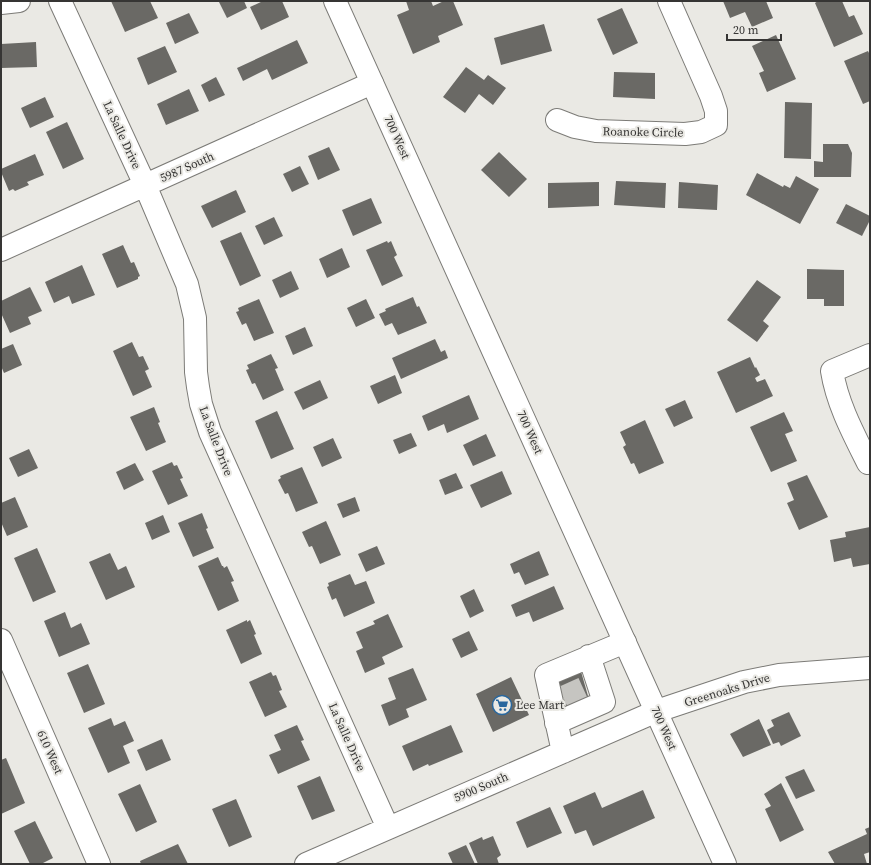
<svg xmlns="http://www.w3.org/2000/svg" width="871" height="865" font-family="'Source Serif 4',serif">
  <rect width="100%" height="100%" fill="#eae9e4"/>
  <path fill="#6a6965" d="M111,1h28v1l11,-1 8,17 -33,14z
    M221,1h23l3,7 -20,10 -8,-16z
    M263,1h19l7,16 -28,13 -11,-23z
    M406,1h25l2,5 11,-5h9l10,24 -25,11 2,6 -27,12 -16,-39 12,-5z
    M723,1h43l7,17 -21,9 -7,-15 -15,6z
    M818,1h24l7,16 5,-2 9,19 -29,13 -19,-44z
    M622,8l16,35 -25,12 -16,-36z
    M189,13l10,20 -24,11 -9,-21z
    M544,24l8,27 -51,14 -7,-27z
    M776,35l20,44 -29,13 -8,-19 5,-2 -12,-25z
    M297,40l11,23 -36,17 -5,-11 -24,12 -6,-13z
    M36,42l1,25 -36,1v-24z
    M165,46l12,26 -29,13 -11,-27z
    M868,51l2,4v46l-7,3 -19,-43z
    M466,67l18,13 4,-5 18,13 -13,17 -14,-11 -14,19 -22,-16z
    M614,72l41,1v26l-42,-2z
    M216,77l9,18 -16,7 -8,-17z
    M189,89l10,22 -33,14 -9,-21z
    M45,97l9,20 -24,11 -9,-20z
    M785,102l27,1 -1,56 -27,-1z
    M67,122l17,37 -21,10 -17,-37z
    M823,144h25l4,9 -1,24h-37v-16l9,1z
    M329,147l11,23 -22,10 -10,-24z
    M499,152l28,27 -18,18 -28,-27z
    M35,154l9,21 -17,7 2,3 -14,6 -2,-2 -4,2 -8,-19v-3z
    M300,166l9,18 -17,8 -9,-18z
    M757,173l26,14 1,-2 6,3 6,-12 23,13 -19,35 -54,-29z
    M616,181l50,2 -1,25 -51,-3z
    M599,182v24l-51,2v-25z
    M679,182l39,3 -1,25 -39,-2z
    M236,190l10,22 -34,16 -11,-22z
    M371,198l11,25 -29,13 -11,-26z
    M846,204l24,12v4l-8,16 -26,-13z
    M274,217l9,19 -19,9 -9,-19z
    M241,232l20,44 -21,10 -20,-45z
    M387,241l1,2 3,-2 6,14 -3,2 9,19 -21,10 -16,-36z
    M123,245l8,18 3,-1 6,14 -2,1v2l-21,9 -15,-34z
    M342,248l8,19 -23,11 -8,-19z
    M82,265l13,30 -23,9 -3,-8 -15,7 -9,-21z
    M807,269l37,1v36h-20v-7h-17z
    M291,271l8,18 -19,9 -8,-18z
    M757,280l24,17 -18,24 6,5 -12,16 -30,-22z
    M30,287l12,24 -14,6 3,7 -21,9 -9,-20v-12z
    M413,297l4,10 2,-1 8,17 -29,12 -6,-12 -7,3 -6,-12 7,-3 -1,-2z
    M259,299l15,34 -20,8 -8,-18 -4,2 -6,-13 3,-1 -1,-3z
    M366,299l9,19 -19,9 -9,-19z
    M305,327l8,19 -20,9 -8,-19z
    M435,339l6,13 4,-2 3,8 -47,21 -9,-21z
    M132,342l7,15 4,-1 6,13 -4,2 7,16 -19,9 -20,-45z
    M13,344l9,21 -18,8 -3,-7v-17z
    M271,354l7,14 -3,1 9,21 -21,10 -8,-17 -3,1 -6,-14 3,-1 -2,-4z
    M750,357l5,11 1,-1 4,8 -5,3 2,4 8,-3 8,17 -37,17 -19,-41z
    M395,375l7,18 -24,11 -8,-18z
    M320,380l8,18 -25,12 -9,-18z
    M469,395l10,24 -32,14 -3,-9 -16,7 -6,-15z
    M685,400l8,18 -19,9 -9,-18z
    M154,407l6,15 -2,1 8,19 -20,9 -16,-34z
    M277,411l17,38 -23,10 -16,-38z
    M784,412l9,19 -8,3 12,27 -26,11 -21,-45z
    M645,420l19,43 -25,11 -5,-11 -3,1 -8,-17 3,-2 -6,-13z
    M411,433l6,13 -18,8 -6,-14z
    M486,434l10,22 -23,10 -10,-21z
    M333,438l9,20 -20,9 -9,-20z
    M29,449l9,19 -20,9 -9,-19z
    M172,462l2,4 3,-1 6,13 -3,1 8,17 -20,9 -16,-34z
    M135,463l9,17 -20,10 -8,-18z
    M302,467l16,36 -22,9 -8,-19 -3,1 -7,-14 3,-2 -1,-2z
    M502,471l10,23 -31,14 -11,-23z
    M456,473l7,15 -18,7 -6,-15z
    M807,475l21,42 -29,13 -12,-27 7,-3 -7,-17z
    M15,497l13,30 -21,9 -6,-14v-19z
    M355,497l5,14 -17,7 -6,-14z
    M202,513l6,15 -2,1 8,19 -21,9 -15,-34z
    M163,515l7,17 -18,8 -7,-17z
    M326,521l15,34 -21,9 -8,-18 -3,1 -7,-15z
    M870,527v37l-17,3 -2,-9 -17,4 -4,-22 16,-3 -1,-5z
    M377,546l8,18 -19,8 -8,-18z
    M37,548l19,44 -23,10 -19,-44z
    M539,551l10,24 -24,10 -6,-13 -5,2 -4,-10z
    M110,553l8,17 8,-4 9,21 -29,13 -17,-38z
    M218,557l4,9h1l1,2 3,-2 7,15 -3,1 8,19 -21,10 -20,-45z
    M350,574l5,11 11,-4 9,22 -31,14 -8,-19 -4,2 -5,-13 2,-1 -1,-3z
    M554,586l10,23 -31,13 -4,-10 -13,5 -5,-12z
    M474,589l10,22 -14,7 -10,-22z
    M65,612l6,16 10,-5 9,21 -31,13 -15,-36z
    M388,614l15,33 -21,10 3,7 -20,9 -9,-22 7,-3 -7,-16 19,-8 -2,-3z
    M247,620v2l3,-2 6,14 -2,1 8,19 -21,10 -15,-34z
    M469,631l9,19 -17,8 -9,-19z
    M88,664l17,40 -21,9 -17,-40z
    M413,668l14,32 -21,9 3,8 -20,9 -8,-21 15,-6 -8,-21z
    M580,668l10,35 -22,10 -10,-35z
    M271,672l2,4 3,-1 6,15 -3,1 8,16 -22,10 -16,-35z
    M511,677l18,38 -36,17 -17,-38z
    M789,712l12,24 -20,10 -2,-4 -6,2 -6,-14 7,-4 -3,-6z
    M111,718l3,8 11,-5 9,20 -11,5 7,17 -22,10 -20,-45z
    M759,719l12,26 -28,12 -13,-23z
    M297,725l7,15 -3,1 9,19 -32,14 -9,-19 12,-5 -7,-15z
    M451,725l12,27 -34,14 -1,-2 -15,7 -11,-25z
    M162,739l9,21 -25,11 -9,-21z
    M6,758l19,45 -24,11v-54z
    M804,769l11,22 -19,8 -11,-22z
    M320,776l15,35 -23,9 -15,-34z
    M781,783l23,47 -24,12 -15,-33 6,-3 -7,-12z
    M140,784l17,38 -21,10 -18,-38z
    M643,790l12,28 -62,28 -7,-16 -11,4 -12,-28 32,-14 7,16z
    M236,799l16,38 -23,10 -17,-38z
    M550,807l12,26 -35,15 -11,-26z
    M35,821l18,37 -12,6h-11l-16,-33z
    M870,827v25l-6,2 3,10h-32l-7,-12 39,-18 -2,-5z
    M493,836l8,19 -4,3 2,6h-21l-9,-21 13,-6 1,3z
    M178,844l10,20h-47l-1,-3z
    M466,845l9,19h-22l-5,-11z"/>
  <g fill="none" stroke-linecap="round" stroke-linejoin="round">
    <path stroke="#c6c5c1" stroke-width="22" stroke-dasharray="22 11" stroke-linecap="butt" d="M563,697l22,-10"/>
    <defs>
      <path id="minor" d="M60,1l85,184 42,99 8,34 1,54 2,15 3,17 9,28 178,396
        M1,3l18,-2
        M557,120l18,7 21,4 89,3 16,-2 15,-7v-14l-5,-15 -42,-95
        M1,250l371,-167
        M868,463c-15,-30 -31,-60 -36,-92l38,-16
        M1,640l98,224
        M556,723l48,-21 -15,-46
        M563,752l-17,-77 79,-33
        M306,864l351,-153 87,-29 35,-7 91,-7"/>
      <path id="major" d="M335,1l390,863"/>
    </defs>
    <use href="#minor" stroke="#7c7b77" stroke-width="24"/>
    <use href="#major" stroke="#7c7b77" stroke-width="24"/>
    <use href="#minor" stroke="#fff" stroke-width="22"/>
    <use href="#major" stroke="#fff" stroke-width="22"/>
  </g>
  <defs>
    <symbol id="supermarket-ring" viewBox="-11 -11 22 22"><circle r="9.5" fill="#eae9e4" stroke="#29679e" stroke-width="1.5"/><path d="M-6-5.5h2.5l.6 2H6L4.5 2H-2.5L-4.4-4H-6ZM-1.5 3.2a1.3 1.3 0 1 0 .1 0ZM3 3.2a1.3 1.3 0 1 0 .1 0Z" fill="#29679e"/></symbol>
  </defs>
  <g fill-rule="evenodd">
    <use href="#supermarket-ring" x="491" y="694" width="22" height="22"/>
  </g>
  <g text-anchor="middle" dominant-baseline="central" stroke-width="4" stroke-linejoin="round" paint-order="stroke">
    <g font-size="12" fill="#363534" stroke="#eae9e4">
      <text transform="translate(643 132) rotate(1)">Roanoke Circle</text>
      <text transform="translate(122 135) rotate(65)">La Salle Drive</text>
      <text transform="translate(397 137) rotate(66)">700 West</text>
      <text transform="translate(187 167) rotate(-24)">5987 South</text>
      <text transform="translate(530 432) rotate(66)">700 West</text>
      <text transform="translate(216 441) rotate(69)">La Salle Drive</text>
      <text transform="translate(727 690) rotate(-17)">Greenoaks Drive</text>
      <text transform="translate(664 728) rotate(66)">700 West</text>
      <text transform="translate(347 737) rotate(66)">La Salle Drive</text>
      <text transform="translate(50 752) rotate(66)">610 West</text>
      <text transform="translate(481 787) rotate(-23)">5900 South</text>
    </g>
    <g font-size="12" fill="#363534" stroke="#eae9e4" text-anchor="start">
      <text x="516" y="705">Lee Mart</text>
    </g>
  </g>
  <rect width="871" height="865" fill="none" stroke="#363534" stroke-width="4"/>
  <path d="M727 34v6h54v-6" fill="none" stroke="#363534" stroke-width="2"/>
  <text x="733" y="34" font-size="12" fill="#363534" stroke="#eae9e4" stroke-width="3" paint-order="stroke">20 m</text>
</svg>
